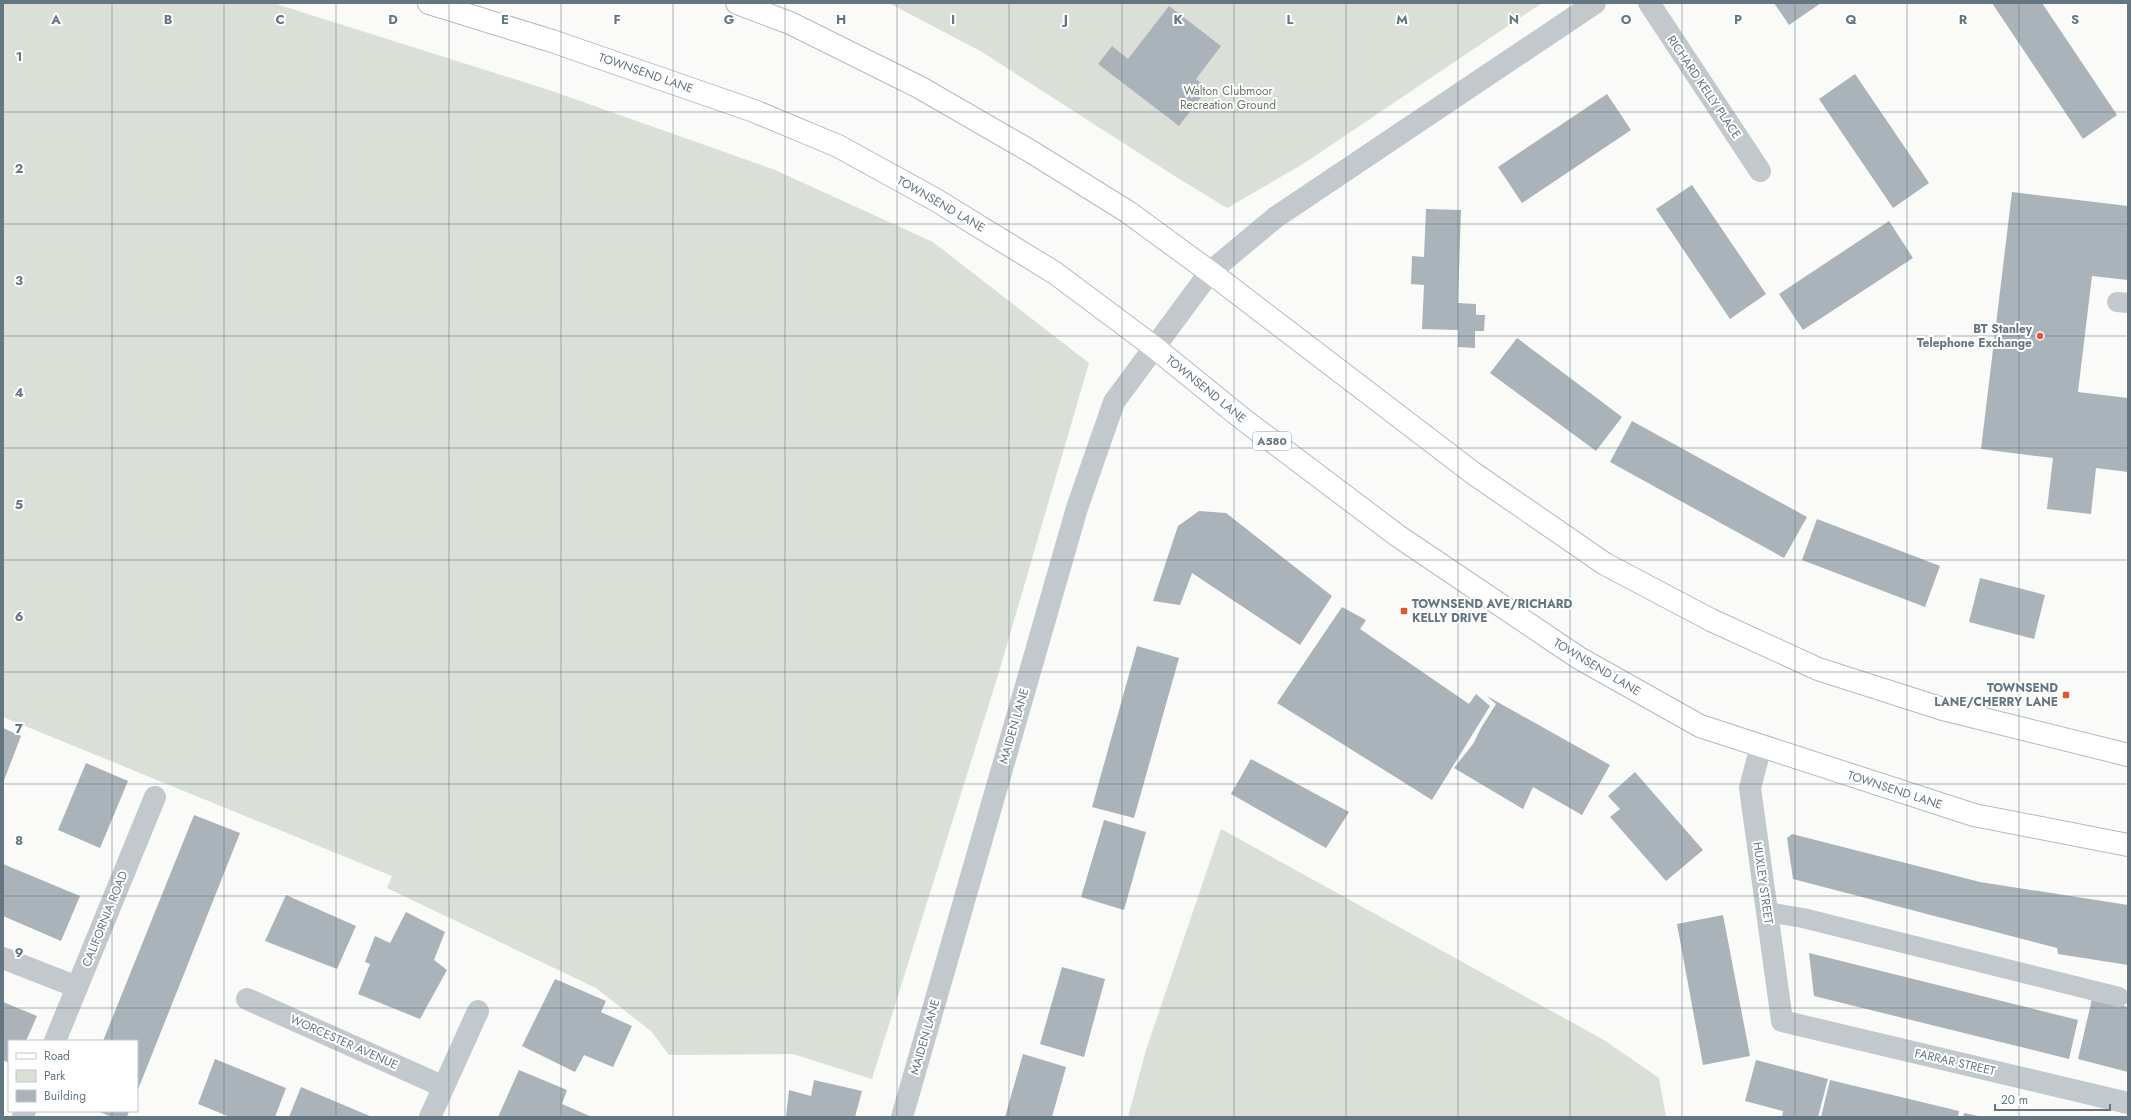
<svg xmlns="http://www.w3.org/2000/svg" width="2131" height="1120" font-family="Jost,sans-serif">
  <rect width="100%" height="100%" fill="#fafaf8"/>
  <path fill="#dadfd7" d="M3,3h270l276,87 226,80 158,72 156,121 -90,309 -127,407 -79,-25 -124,1 -17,-23 -56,-44 -209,-100 5,-12 -389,-159z
    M889,3h653l-239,161 -76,44 -54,-33 -191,-123z
    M1221,829l383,211 55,38 7,39h-538l18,-67z"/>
  <path fill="#aab3b9" d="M1774,3h47l-32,22z
    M1992,3h50l75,112 -34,24z
    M1169,6l52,40 -25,33 12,9 -29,38 -81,-62 14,-18 16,13z
    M1855,74l74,109 -36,25 -74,-109z
    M1607,94l24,36 -109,73 -24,-36z
    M1692,185l74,109 -36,25 -74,-110z
    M2012,192l116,14v74l-36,-4 -14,116 50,6v74l-32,-4 -5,46 -44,-5 6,-51 -72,-9z
    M1426,209l35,1 -3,93 18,1v11h9l-1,16h-9v17l-17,-1v-17l-36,-1 2,-44 -13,-1 1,-28 12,1z
    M1889,221l24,37 -110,72 -24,-36z
    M1517,338l105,79 -26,34 -106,-78z
    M1632,421l175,96 -23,41 -174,-96z
    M1199,511l27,2 106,83 -32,49 -108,-72 -12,32 -27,-4 25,-75z
    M1817,519l123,47 -15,41 -123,-47z
    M1980,578l65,17 -11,44 -65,-17z
    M1342,607l24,13 -6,9 109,75 7,-10 14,12 -58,94 -155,-97z
    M1137,646l42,12 -45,160 -42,-11z
    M1487,696l123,69 -28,50 -49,-28 -10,22 -69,-41 19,-24 8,-16 15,-24z
    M3,728l18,8 -18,47z
    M1251,759l98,53 -23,36 -95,-54z
    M86,763l42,18 -28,67 -42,-18z
    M1635,772l68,78 -37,31 -56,-64 10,-8 -12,-13z
    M194,815l46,18 -103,259v-51h-34z
    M1104,820l42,12 -22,78 -43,-13z
    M1792,834l188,48 148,23v60l-70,-11 -1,-6 -264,-69 -6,-41z
    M3,864l77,32 -19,45 -58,-25z
    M286,895l70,31 -19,43 -72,-28z
    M406,912l39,20 -11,28 13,10 -27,49 -62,-25 12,-30 -5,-2 10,-26 15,7z
    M1723,915l27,141 -47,9 -26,-141z
    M1809,953l269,67 -9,39 -255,-63z
    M1062,967l43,12 -21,78 -44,-13z
    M555,979l51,22 -5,11 31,14 -19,41 -29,-12 -9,17 -53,-26z
    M2092,999l36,8v65l-50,-13z
    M3,1002l34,14 -11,25h-17v22l-6,-3z
    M1023,1054l43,13 -14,50h-47z
    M215,1059l71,29 -11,29h-45l-32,-13z
    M1756,1060l72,19 -10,38h-36l1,-6 -38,-10z
    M519,1070l48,20 -5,14 30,13h-94z
    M814,1080l48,11 -7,26h-69l3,-27 22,6z
    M1830,1080l129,31 -1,6h-137z
    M301,1087l71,30h-83z
    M97,1111h32l-2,6h-15z
    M1964,1113l14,3v1h-15z"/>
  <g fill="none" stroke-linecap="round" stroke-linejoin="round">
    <defs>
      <path id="primary" d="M429,3l123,38 202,70 84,35 98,54 119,73 99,74 90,73 154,116 181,122 121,68 274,89 154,30
        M737,3l53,20 129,64 111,64 98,61 82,60 263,201 132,91 106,56 107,49 125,40 185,46"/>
    </defs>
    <use href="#primary" stroke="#b5babe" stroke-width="24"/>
    <path stroke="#c3c8cc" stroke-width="20" d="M2117,302l11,1
      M1767,912l36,6 316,79"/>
    <path stroke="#c3c8cc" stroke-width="22" d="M1649,3l111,168
      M1761,746l-11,42 32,233 346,82
      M3,958l74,29
      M247,999l195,87
      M55,1041l100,-244
      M23,1117l2,-6
      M430,1117l48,-106
      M902,1117l175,-609 37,-106 96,-130 66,-55 319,-214"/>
    <use href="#primary" stroke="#fff" stroke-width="22"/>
  </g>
  <path fill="none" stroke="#657683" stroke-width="1" stroke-opacity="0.55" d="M112,3v1038M224,3v1114M336,3v1114M449,3v1114M561,3v1114M673,3v1114M785,3v1114M897,3v1114M1009,3v1114M1122,3v1114M1234,3v1114M1346,3v1114M1458,3v1114M1570,3v1114M1682,3v1114M1795,3v1114M1907,3v1114M2019,3v1114M3,112h2125M3,224h2125M3,336h2125M3,448h2125M3,560h2125M3,672h2125M3,784h2125M3,896h2125M3,1008h2125M112,1111v6"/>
  <g fill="#e4572e" stroke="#fff" stroke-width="1.5">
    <circle cx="2040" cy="336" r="4"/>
    <rect x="1400" y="607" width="8" height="8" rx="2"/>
    <rect x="2062" y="691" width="8" height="8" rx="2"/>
  </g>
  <g text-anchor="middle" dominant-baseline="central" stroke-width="4" stroke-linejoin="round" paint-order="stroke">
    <rect fill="#fff" stroke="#939fa8" stroke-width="1" x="1253" y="432" width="38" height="18" rx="3"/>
    <g font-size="11" font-weight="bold" fill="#657683">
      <text x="1272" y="441">A580</text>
    </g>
    <g font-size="12" fill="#657683" stroke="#fff">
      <text transform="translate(646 73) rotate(19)">TOWNSEND LANE</text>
      <text transform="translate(1704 87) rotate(56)">RICHARD KELLY PLACE</text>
      <text transform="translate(941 204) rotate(30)">TOWNSEND LANE</text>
      <text transform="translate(1206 389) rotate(39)">TOWNSEND LANE</text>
      <text transform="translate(1597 667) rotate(31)">TOWNSEND LANE</text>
      <text transform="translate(1014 726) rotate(-74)">MAIDEN LANE</text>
      <text transform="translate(1895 790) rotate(18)">TOWNSEND LANE</text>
      <text transform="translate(1763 883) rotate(82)">HUXLEY STREET</text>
      <text transform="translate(105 919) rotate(-68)">CALIFORNIA ROAD</text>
      <text transform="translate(925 1037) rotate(-74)">MAIDEN LANE</text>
      <text transform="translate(344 1042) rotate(24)">WORCESTER AVENUE</text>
      <text transform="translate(1955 1062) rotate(13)">FARRAR STREET</text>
    </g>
    <g font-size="12" fill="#687a64" stroke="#fff">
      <text x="1228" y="91">Walton Clubmoor<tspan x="1228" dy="14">Recreation Ground</tspan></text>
    </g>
    <g font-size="12" font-weight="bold" fill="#657683" stroke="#fff" text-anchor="end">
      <text x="2032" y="329">BT Stanley<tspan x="2032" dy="14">Telephone Exchange</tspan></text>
      <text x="1412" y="604" text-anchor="start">TOWNSEND AVE/RICHARD<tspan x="1412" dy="14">KELLY DRIVE</tspan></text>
      <text x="2058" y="688">TOWNSEND<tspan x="2058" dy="14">LANE/CHERRY LANE</tspan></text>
    </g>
  </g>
  <g font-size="13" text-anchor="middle" font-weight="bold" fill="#657683" stroke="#fff" stroke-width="4" stroke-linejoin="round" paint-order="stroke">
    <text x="56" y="24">A</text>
    <text x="168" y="24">B</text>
    <text x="280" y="24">C</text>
    <text x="393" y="24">D</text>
    <text x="505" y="24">E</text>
    <text x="617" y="24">F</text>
    <text x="729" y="24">G</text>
    <text x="841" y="24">H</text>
    <text x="953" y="24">I</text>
    <text x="1066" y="24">J</text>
    <text x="1178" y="24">K</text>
    <text x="1290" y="24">L</text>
    <text x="1402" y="24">M</text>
    <text x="1514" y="24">N</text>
    <text x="1626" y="24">O</text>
    <text x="1738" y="24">P</text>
    <text x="1851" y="24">Q</text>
    <text x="1963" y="24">R</text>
    <text x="2075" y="24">S</text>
    <text x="19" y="61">1</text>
    <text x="19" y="173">2</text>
    <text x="19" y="285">3</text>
    <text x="19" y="397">4</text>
    <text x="19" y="509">5</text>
    <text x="19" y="621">6</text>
    <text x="19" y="733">7</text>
    <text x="19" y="845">8</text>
    <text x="19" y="957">9</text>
  </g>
  <rect width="2131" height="1120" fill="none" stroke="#657683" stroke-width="8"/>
  <rect x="8" y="1040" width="130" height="72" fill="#ffffff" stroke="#c1c8cd"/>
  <rect x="16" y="1053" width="20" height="6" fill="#ffffff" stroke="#c1c8cd"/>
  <text x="44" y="1060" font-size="12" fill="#657683">Road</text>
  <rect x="16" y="1070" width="20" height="12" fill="#dadfd7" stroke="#c1c8cd"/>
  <text x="44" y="1080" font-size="12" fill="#657683">Park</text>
  <rect x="16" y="1090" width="20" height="12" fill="#aab3b9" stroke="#c1c8cd"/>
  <text x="44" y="1100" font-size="12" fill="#657683">Building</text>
  <path d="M1995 1104v6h115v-6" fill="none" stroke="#657683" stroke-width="2"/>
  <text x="2001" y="1104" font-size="12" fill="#657683" stroke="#ffffff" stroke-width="3" paint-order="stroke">20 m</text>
</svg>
